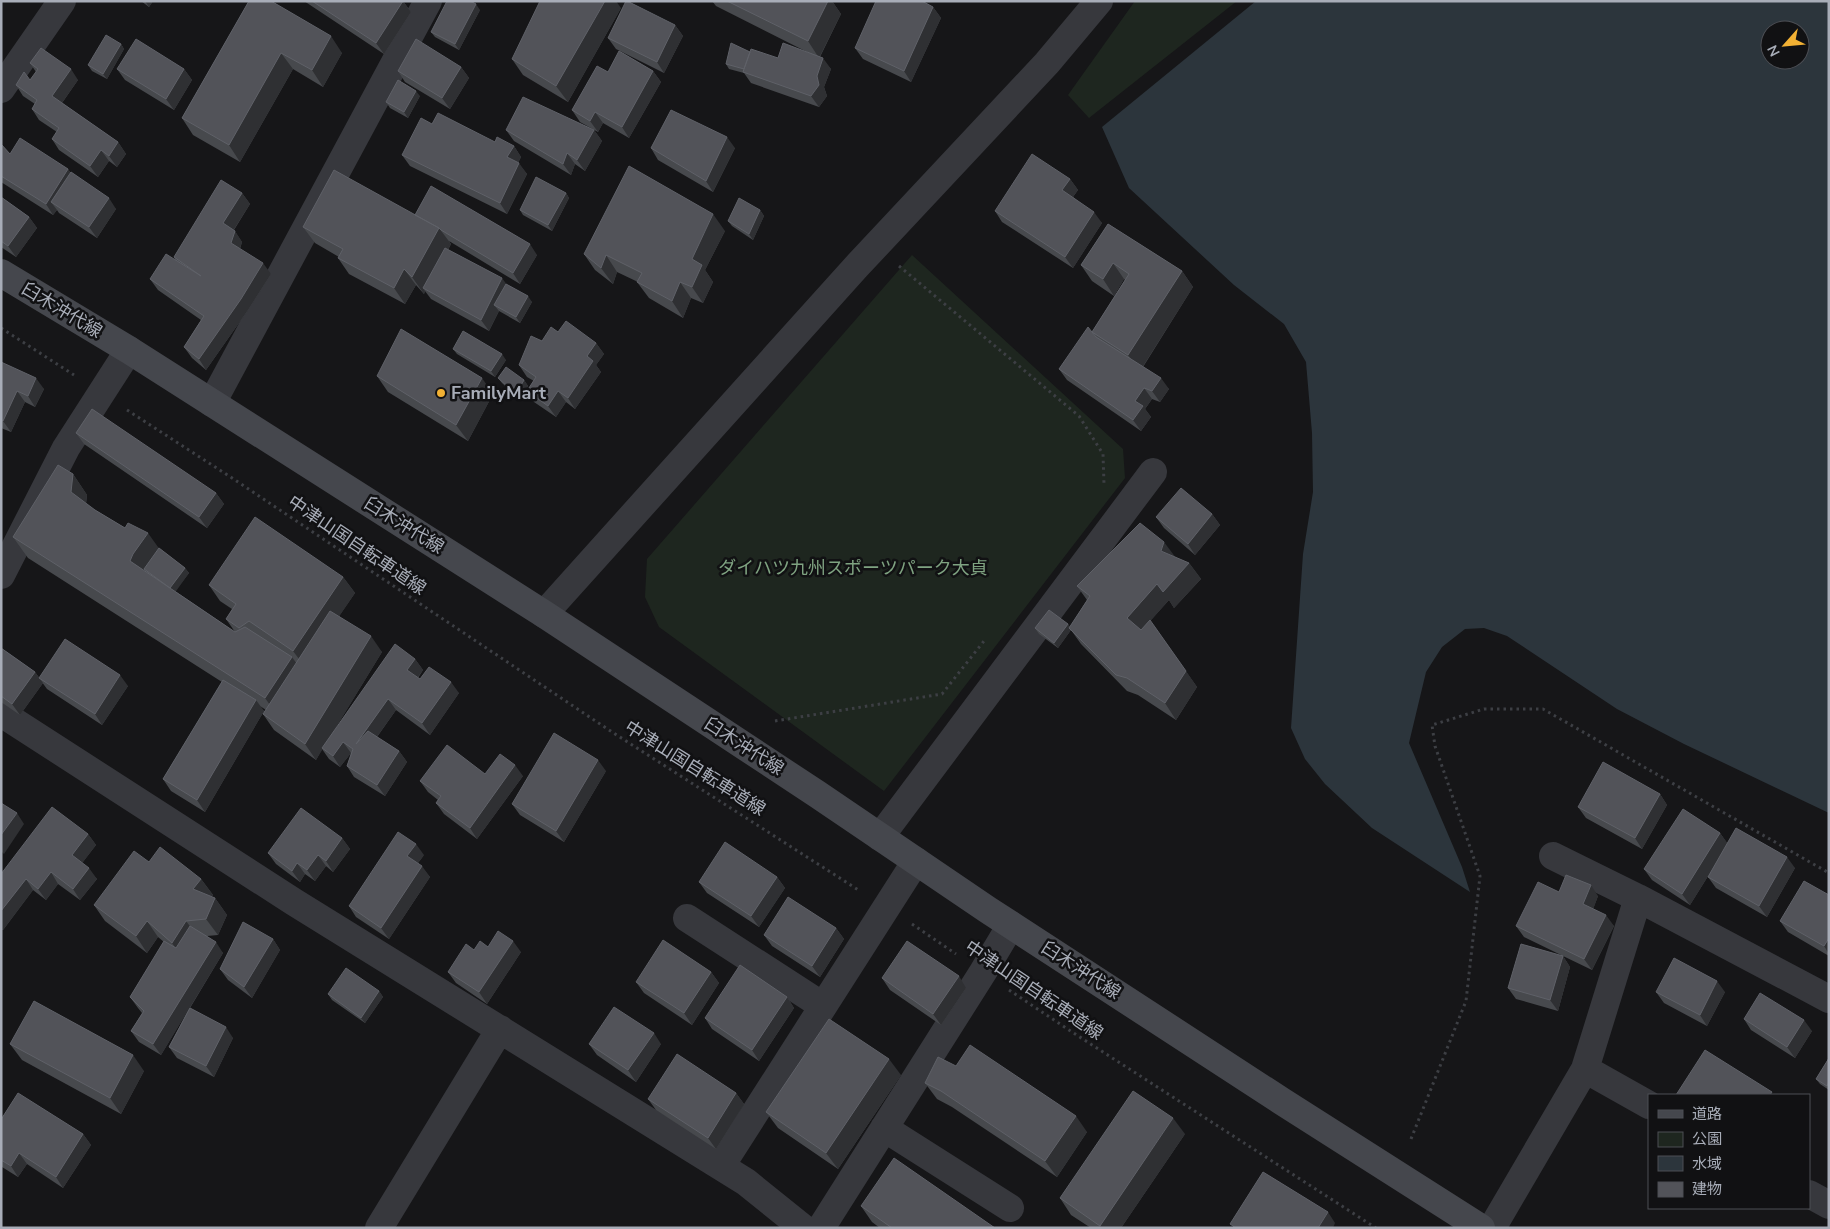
<svg xmlns="http://www.w3.org/2000/svg" width="1830" height="1229" font-family="'Nunito Sans','Noto Sans JP',sans-serif">
  <rect width="100%" height="100%" fill="#161618"/>
  <path fill="#1e261f" d="M1135,1h102l-148,117 -21,-23z
    M912,255l211,194 2,29 -241,313 -225,-164 -14,-30 2,-38z"/>
  <path fill="#2c353c" fill-rule="evenodd" d="M1256,1h573v812l-145,-69 -67,-35 -110,-73 -23,-8 -19,1 -23,18 -16,25 -17,71 53,124 8,25 -98,-64 -47,-44 -20,-25 -14,-31 12,-174 10,-62 -1,-59 -6,-71 -22,-38 -50,-39 -105,-97 -27,-61zM1770,30h30v30h-30z"/>
  <g fill="none" stroke-linecap="round" stroke-linejoin="round">
    <path stroke="#3d3f44" stroke-width="3" stroke-dasharray="2.5 4" stroke-linecap="butt" d="M899,266l180,150 24,38 1,30
      M1,328l73,47
      M127,410l102,66 383,256 248,159
      M775,721l167,-27 42,-53
      M912,924l44,30
      M1009,990l63,42 304,196
      M1411,1139l55,-138 14,-125 -45,-130 -3,-21 52,-16h59l286,164"/>
    <path stroke="#37383d" stroke-width="28" d="M1,89l61,-88
      M212,403l216,-402
      M1,575l65,-127 63,-98
      M1,713l293,189 452,280 57,46
      M880,837l273,-365
      M1638,898l191,101
      M687,918l136,88
      M1585,1069l64,36
      M884,1128l126,80
      M721,1166l195,-305
      M1809,1194l20,11
      M379,1228l121,-199
      M821,1228l162,-256 28,-47
      M1492,1228l93,-159 53,-171 -85,-42"/>
    <path stroke="#37383d" stroke-width="28" d="M544,614l312,-347 191,-204 52,-62"/>
    <path stroke="#45474d" stroke-width="28" d="M1,273l128,77 415,264 273,180 171,116 295,192 198,126"/>
  </g>
  <path fill="#47494d" d="M141,1h12l-4,6z
    M249,1l93,52 -19,34 -30,-18 -53,93 -47,-27 -11,-17z
    M304,1h99l8,11 -27,42z
    M712,1h120l9,13 -21,43 11,12 -7,18 3,9 -8,11 -68,-24 -7,-10 -15,-4 -3,-5 24,-12 28,6 33,-4 -95,-48z
    M933,7l8,11 -30,64 -48,-23 -8,-11z
    M621,8l-53,94 -45,-27 -11,-16z
    M480,10l-21,40 -24,-13 -4,-5z
    M675,25l8,11 -19,37 -48,-24 -8,-11z
    M121,44l3,5 -17,30 -15,-8 -4,-6z
    M30,63l48,17 -16,23 56,39 8,12 -9,13 -8,-6 -11,16 -39,-27 -7,-11 5,-7 -18,-12 -7,-11 3,-5 -12,-8 -7,-11 14,-5 6,-8z
    M461,67l8,11 -19,31 -45,-27 -7,-11z
    M117,69h67l8,11 -18,30 -49,-30z
    M653,71l8,11 -32,56 -26,-15 -5,9 -18,-10 -8,-12 36,-38z
    M420,96l-12,22 -18,-10 -4,-6z
    M432,124l63,18 19,4 7,11 -3,6 9,11 -20,40 -97,-48 -8,-11z
    M506,130h88l8,11 -17,30 -10,-7 -4,11 -57,-34z
    M1,144l9,10 58,15 2,3 46,37 -19,29 -38,-25 -2,-3 -4,5 -52,-33z
    M651,148h84l-22,44 -55,-32z
    M1070,179l8,11 -5,7 29,26 -29,45 -71,-46 -7,-11z
    M242,193l8,11 -16,26 8,12 -2,7 31,25 -23,36 -42,60 -14,-12 -8,-11 17,-27 -43,-30 -8,-11 25,-19 -1,-3z
    M566,193l3,5 -17,33 -29,-16 -3,-5z
    M1,197l28,20 8,11 -21,29 -15,-10z
    M760,210l4,6 -11,24 -21,-14 -4,-5z
    M415,215l122,40 -17,29 -71,-43 2,3 -3,6 58,34 26,18 -12,21 -21,-12 -10,20 -58,-32 -6,-8 -1,3 -8,-9 -11,19 -56,-30 -11,-16 1,-1 -24,-14 -12,-16z
    M1108,224l74,47 11,16 -50,80 26,22 -9,13 -8,-3 -7,10 6,8 -10,14 -74,-51 -8,-11 37,-32 -4,-5 33,-52 -1,-1 -10,17 -22,-15 -11,-16z
    M725,231l-20,39 8,12 -10,21 -12,-5 -8,20 -34,-20 -12,-16h1l-21,-10 -4,12 -18,-14 -11,-16z
    M558,332l38,11 8,11 -8,11 5,7 -26,37 -9,-7 -10,15 -22,-15 -7,-11 7,-10 -7,-4 -8,-12 23,-24z
    M453,349l53,11 -11,17 -38,-23z
    M1,362l43,27 -9,18 -10,-5 -14,30 -10,-4z
    M377,376l116,18 -25,47 -80,-49z
    M498,378l26,2 4,6 -8,14 -18,-17z
    M76,433l140,60 8,11 -17,24 -123,-84z
    M73,474l14,21 -1,9 9,6 64,38 26,20 4,5 -14,18 60,41 -9,-13 6,-10 -12,-8 -11,-16 134,-8 12,16 -16,23 43,36 -49,80 82,-73 8,11 -5,8 2,1 39,14 -29,42 -34,-25 -19,27 22,14 8,11 -22,34 -31,-19 -7,-11 4,-13 -11,14 -11,-8 -7,-10 -6,11 -42,-30 -11,-16 3,-4 -6,-4 4,5 -59,101 -34,-21 -8,-12 59,-97 -194,-124 -15,-21z
    M1212,514l8,11 -25,30 -31,-27 -8,-11z
    M1175,557l14,6 12,16 -27,29 -5,-8 -19,21 47,66 -21,33 -38,-25 -11,-4 -46,-47 -10,-14 -13,18 -19,-14 -4,-6 33,-4 2,3 17,-27 -10,-14z
    M1,648l34,24 8,11 -23,32 -19,-13z
    M39,678l89,8 -26,39 -55,-36z
    M606,771l-42,71 -44,-27 -8,-11z
    M485,774l38,2 -46,63 -33,-25 -8,-11 2,-3 -10,-8 -8,-11z
    M1660,794l7,11 -25,44 -56,-31 -8,-11z
    M1720,833l7,10 68,25 -28,49 -51,-29 -8,-11 7,-12 -25,40 -38,-25 -8,-11z
    M88,834l8,11 -14,18 15,16 -17,21 -22,-16 -12,16 -13,-10 -30,40 -2,-1v-55z
    M342,838l8,11 -17,23 -7,-6 -11,15 -10,-7 -5,8 -24,-18 -8,-11z
    M424,855l-6,8 12,14 -41,62 -33,-22 -7,-11z
    M149,862l52,17 12,16 -2,2 4,1 12,17 -9,20 -11,1 16,17 -33,55 43,30 -19,39 -37,-19 -8,-11 19,-37 -27,45 -22,-13 -8,-11 11,-18 -4,-5 -8,-11 34,-55 -6,-5 -11,16 -42,-32 -11,-16z
    M777,877l8,11 -26,39 -52,-34 -8,-11z
    M1559,892l39,4 -5,13 21,17 -22,44 -29,-14 7,11 -12,44 -42,-12 -8,-11 53,-33 -37,-18 -8,-11z
    M1829,895v61l-41,-24 -8,-11z
    M836,928l8,11 -24,38 -48,-31 -8,-11z
    M273,939l7,11 -28,48 -24,-18 -8,-11z
    M488,947l33,5 -34,52 -31,-21 -8,-11 26,-22z
    M711,972l8,11 -27,42 -48,-32 -8,-11z
    M882,978l84,10 -25,37 -51,-35z
    M379,991l4,6 -18,26 -33,-23 -4,-6z
    M1656,992h69l-18,34 -43,-23z
    M787,997l7,11 -35,53 -47,-32 -7,-11z
    M1744,1019l68,12 -17,27 -44,-28z
    M10,1044l134,27 -23,43 -99,-54z
    M589,1044h72l-25,38 -39,-27z
    M1829,1058v32l-9,-6 -4,-5z
    M901,1075l-63,94 -60,-41 -12,-16z
    M925,1083l162,49 -30,45 -105,-70 -15,-8z
    M736,1093l8,11 -28,45 -60,-39 -8,-11z
    M1,1118l82,16 8,11 -28,43 -36,-24 -9,13 -16,-10 -1,-1z
    M1185,1134l-64,94h-30l-20,-13 -11,-17z
    M861,1206l134,22h-115l-8,-6z"/>
  <path fill="#2f3033" d="M145,1h8l-4,6z
    M403,1l8,11 -27,42 -8,-11z
    M605,1h11l5,7 -53,94 -12,-16z
    M828,1h4l9,13 -22,44 -11,-17z
    M476,4l4,6 -21,40 -4,-6z
    M933,7l8,11 -30,64 -7,-11z
    M675,25l8,11 -19,37 -7,-11z
    M331,36l11,17 -19,34 -11,-17z
    M121,44l3,5 -17,30 -4,-5z
    M281,53l12,16 -53,93 -11,-17z
    M823,58l8,11 -7,18 3,9 -8,11 -8,-11 6,-20z
    M461,67l8,11 -19,31 -8,-11z
    M71,69l7,11 -19,27 -7,-11z
    M184,69l8,11 -18,30 -8,-11z
    M653,71l8,11 -32,56 -7,-11z
    M416,91l4,5 -12,22 -4,-6z
    M595,112l8,11 -5,9 -8,-11z
    M594,130l8,11 -17,30 -8,-11z
    M727,137l8,11 -22,44 -7,-11z
    M118,142l8,12 -9,13 -8,-11z
    M514,146l7,11 -6,12 -8,-12z
    M101,150l8,11 -11,16 -8,-11z
    M567,153l8,11 -4,11 -8,-11z
    M519,163l8,11 -20,40 -7,-11z
    M68,169l8,11 -25,22 6,8 -4,5 -7,-11z
    M1070,179l8,11 -8,11 -8,-11z
    M242,193l8,11 -19,30 -8,-11z
    M566,193l3,5 -17,33 -4,-6z
    M109,198l7,11 -19,29 -8,-11z
    M760,210l4,6 -11,24 -4,-6z
    M1094,212l8,11 -29,45 -8,-11z
    M713,214l12,17 -20,39 8,12 -10,21 -11,-16v-28z
    M29,217l8,11 -21,29 -8,-11z
    M439,228l12,16 -25,46 -3,-2 2,3 -1,3 -12,-17z
    M235,231l7,11 -4,12 -7,-11z
    M530,244l7,11 -17,29 -7,-11z
    M606,255l11,17 -4,12 -12,-16z
    M263,263l8,11 -23,36 -42,60 -7,-11z
    M1113,263l11,16 -10,17 -11,-17z
    M404,269l12,16 -11,19 -11,-16z
    M1182,271l11,16 -53,84 -12,-16z
    M502,278l8,11 -16,16 5,6 -10,20 -8,-11z
    M680,282l11,16 -8,20 -11,-17z
    M528,296l4,6 -12,21 -4,-6z
    M596,343l8,11 -8,11 5,7 -26,37 -7,-11 19,-42z
    M502,354l4,6 -11,17 -4,-6z
    M36,378l8,11 -9,18 -7,-11z
    M482,378l11,16 -25,47 -12,-16z
    M1161,378l8,11 -9,13 -8,-11z
    M524,380l4,6 -8,14 -4,-6z
    M1144,388l8,11 -7,10 6,8 -10,14 -8,-11 2,-19z
    M17,391l8,11 -14,30 -8,-11z
    M558,391l8,11 -10,15 -8,-11z
    M73,474l14,21 -2,17 -14,-20z
    M216,493l8,11 -17,24 -8,-11z
    M1212,514l8,11 -25,30 -7,-11z
    M148,533l15,21 -19,15 4,5 -18,-13 3,-7z
    M1164,542l12,16 -15,-7z
    M1189,563l12,16 -27,29 -5,-8 -31,35 -11,-17 30,-34z
    M185,568l4,5 -15,21 -4,-6z
    M343,577l12,16 -50,74 -12,-16z
    M1068,624l4,6 -3,-2 2,2 -13,18 -4,-5z
    M371,636l11,16 -66,108 -11,-16z
    M292,657l14,20 -26,42 -15,-21z
    M415,659l8,11 -8,11 -8,-11z
    M1186,671l11,16 -21,33 -11,-17z
    M35,672l8,11 -23,32 -8,-11z
    M120,675l8,11 -26,39 -7,-11z
    M451,682l8,11 -29,42 -8,-12z
    M388,699l8,11 -32,45 -8,-11z
    M256,700l8,11 -59,101 -8,-12z
    M343,742l8,11 -11,14 -7,-11z
    M399,751l8,11 -22,34 -8,-11z
    M598,760l8,11 -42,71 -8,-11z
    M515,765l8,11 -46,63 -7,-11z
    M1660,794l7,11 -25,44 -7,-11z
    M17,813l7,11 -20,30 -3,-3v-16z
    M1720,833l8,11 -38,61 -8,-11z
    M88,834l8,11 -16,21 -8,-11z
    M342,838l8,11 -17,23 -7,-11z
    M416,844l8,11 -9,12 -8,-11z
    M318,855l8,11 -11,15 -8,-11z
    M1787,857l8,11 -28,49 -8,-11z
    M297,863l8,11 -5,8 -8,-11z
    M422,866l8,11 -41,62 -8,-11z
    M89,868l8,11 -17,21 -7,-11z
    M51,872l7,12 -12,16 -8,-11z
    M777,877l8,11 -26,39 -8,-11z
    M26,879l7,11 -30,40 -2,-2v-17z
    M201,879l12,16 -8,10 -12,-16z
    M1591,885l7,11 -7,19 -8,-11z
    M215,898l12,17 -9,20 -12,-16z
    M1606,915l8,11 -22,44 -8,-11z
    M147,921l11,16 -11,16 -11,-17z
    M186,921l12,16 -14,23 -12,-17z
    M836,928l8,11 -24,38 -8,-11z
    M1829,938v16l-5,-8z
    M273,939l7,11 -28,48 -8,-11z
    M513,941l8,11 -34,52 -8,-12z
    M216,942l7,11 -62,102 -8,-11z
    M1563,956l7,11 -12,44 -8,-11z
    M711,972l8,11 -27,42 -8,-12z
    M959,976l7,12 -25,37 -8,-11z
    M1717,981l8,11 -18,34 -7,-11z
    M379,991l4,6 -18,26 -4,-5z
    M787,997l7,11 -35,53 -7,-11z
    M1804,1020l8,11 -17,27 -8,-11z
    M226,1027l7,11 -19,39 -8,-11z
    M654,1033l7,11 -25,38 -8,-12z
    M133,1055l11,16 -23,43 -11,-16z
    M889,1059l12,16 -63,94 -12,-16z
    M736,1093l8,11 -28,45 -8,-11z
    M1076,1116l11,16 -30,45 -12,-16z
    M1173,1118l12,16 -64,94h-19l-2,-2z
    M83,1134l8,11 -28,43 -7,-11z
    M19,1153l8,11 -9,13 -7,-11z
    M1328,1212l7,11 -2,5h-15z"/>
  <path fill="#525359" stroke="#5f6168" d="M249,1h22l60,35 -19,34 -31,-17 -52,92 -47,-27z
    M312,1h91l-27,42z
    M447,1h23l6,3 -21,40 -24,-12z
    M540,1h65l-49,85 -44,-27z
    M626,1h1l48,24 -18,37 -49,-24z
    M727,1h101l-20,40z
    M876,1h46l11,6 -29,64 -49,-23z
    M106,35l15,9 -18,30 -15,-9z
    M136,39l48,30 -18,30 -49,-30z
    M416,39l45,28 -19,31 -44,-27z
    M731,43l19,9 -6,17 -18,-5z
    M783,43l40,15 -6,18 2,9 -8,11 -68,-24 8,-23 27,9z
    M41,48l30,21 -19,27 66,46 -9,14 -8,-6 -11,16 -38,-27 7,-11 -27,-19 5,-9 -21,-15 8,-13 6,8 8,-11 -8,-6z
    M619,51l34,20 -31,56 -27,-15 -5,9 -18,-11 25,-44 11,6z
    M398,80l18,11 -12,21 -18,-10z
    M523,97l71,33 -17,30 -10,-7 -4,11 -57,-34z
    M671,110l56,27 -21,44 -55,-33z
    M438,113l57,29 2,-5 17,9 -7,11 12,6 -19,40 -98,-48 19,-37 11,6z
    M20,138l48,31 -22,35 -45,-28v-32l9,10z
    M1032,154l38,25 -8,11 32,22 -29,45 -70,-46z
    M629,166l84,48 -21,45 10,6 -10,22 -12,-5 -8,19 -35,-19 5,-9 -36,-18 -5,13 -17,-14z
    M334,170l105,58 -27,49 -8,-8 -10,19 -56,-30 5,-9 -40,-22z
    M71,172l38,26 -20,29 -38,-25z
    M536,177l30,16 -18,32 -28,-15z
    M221,180l21,13 -19,30 12,8 -4,12 32,20 -22,36 -42,60 -15,-12 20,-31 -54,-37 16,-25 35,22 -27,-19z
    M431,186l99,58 -17,29 -72,-43 -2,-2 -24,-13z
    M1,197l28,20 -21,29 -7,-5z
    M739,198l21,12 -11,24 -21,-13z
    M1108,224l74,47 -54,84 -36,-23 37,-58 -16,-11 -10,16 -22,-14z
    M445,248l57,30 -21,42 -58,-32z
    M506,284l22,12 -12,21 -22,-12z
    M566,321l30,22 -9,13 6,5 -25,37 -10,-7 -10,15 -21,-15 9,-14 -17,-12 12,-29 11,5 9,-14 7,5z
    M1088,327l8,10 65,41 -9,13 -8,-3 -9,13 8,5 -10,14 -74,-51z
    M401,329l81,49 -26,47 -79,-49z
    M463,331l39,23 -11,17 -38,-22z
    M1,362l35,16 -8,18 -11,-5 -14,30 -2,-1z
    M506,367l18,13 -8,14 -18,-16z
    M92,409l124,84 -17,24 -123,-84z
    M58,465l15,9 -2,18 24,18 30,18 3,-5 20,10 -15,21 -3,7 105,71 10,-5 47,30 -27,41 -252,-161z
    M1181,488l31,26 -24,30 -32,-27z
    M255,517l88,60 -50,74 -44,-30 -10,7 -13,-9 10,-15 -27,-19z
    M1140,523l24,19 -3,9 28,12 -26,29 -6,-8 -30,34 14,12 9,-10 36,51 -21,32 -38,-25 -11,-3 -47,-47 21,-32 -13,-10z
    M159,548l26,20 -15,20 -26,-19z
    M1049,610l19,14 -14,19 -19,-15z
    M330,611l41,25 -66,108 -42,-30z
    M65,639l55,36 -25,39 -56,-36z
    M395,644l20,15 -8,11 13,9 9,-12 22,15 -29,41 -34,-24 -32,45 12,-13 31,20 -22,34 -30,-19 6,-17 -10,-7 -10,14 -11,-8z
    M1,648l34,24 -23,32 -11,-8z
    M223,680l33,20 -59,100 -34,-21z
    M554,733l44,27 -42,71 -44,-27z
    M447,745l38,29 15,-20 15,11 -45,63 -34,-25 5,-7 -21,-15z
    M1603,762l57,32 -25,44 -57,-31z
    M1,803l16,10 -16,22z
    M52,807l36,27 -16,21 17,13 -16,21 -22,-17 -13,17 -12,-10 -25,32v-37z
    M301,808l41,30 -16,23 -8,-6 -11,15 -10,-7 -5,8 -24,-18z
    M1683,809l37,24 -38,61 -38,-25z
    M1736,828l51,29 -28,49 -51,-29z
    M398,832l18,12 -9,12 15,10 -41,62 -32,-22z
    M725,842l52,35 -26,39 -52,-34z
    M160,847l41,32 -8,10 22,9 -9,21 -20,2 -14,22 -25,-22 -11,15 -42,-31 40,-54 15,11z
    M1566,875l25,10 -8,19 23,11 -22,44 -68,-33 22,-44 21,10z
    M1804,881l25,14v43l-5,8 -44,-25z
    M788,897l48,31 -24,38 -48,-31z
    M243,922l30,17 -29,48 -24,-18z
    M190,926l26,16 -63,102 -22,-13 13,-20 -14,-14 34,-56 12,7z
    M498,931l15,10 -34,51 -31,-20 18,-28 8,6 6,-9 8,6z
    M663,940l48,32 -27,41 -48,-31z
    M907,941l52,35 -26,38 -51,-36z
    M1521,944l42,12 -13,44 -42,-12z
    M1674,958l43,23 -17,34 -44,-23z
    M740,965l47,32 -35,53 -47,-32z
    M346,968l33,23 -18,27 -33,-24z
    M1760,993l44,27 -17,27 -43,-28z
    M34,1001l99,54 -23,43 -100,-54z
    M614,1007l40,26 -26,37 -39,-26z
    M190,1008l36,19 -20,39 -37,-19z
    M829,1019l60,40 -63,94 -60,-41z
    M970,1045l106,71 -31,45 -104,-70 -16,-8 13,-26 18,9z
    M1705,1050l67,42 -2,3h-94z
    M677,1054l59,39 -28,45 -60,-39z
    M1829,1058v23l-2,5 -11,-7z
    M1133,1091l40,27 -73,108 -40,-28z
    M18,1093l65,41 -27,43 -37,-24 -8,13 -10,-6v-42h1z
    M894,1158l101,70h-103l-31,-22z
    M1263,1172l65,40 -10,16h-82l-6,-4z"/>
  <circle fill="#f2b134" stroke="#111113" stroke-width="2" cx="441" cy="393" r="5"/>
  <g text-anchor="middle" dominant-baseline="central" stroke-width="5" stroke-linejoin="round" paint-order="stroke">
    <g font-size="18" fill="#a8adb8" stroke="#111113">
      <text transform="translate(62 310) rotate(31)">臼木沖代線</text>
      <text transform="translate(404 525) rotate(32)">臼木沖代線</text>
      <text transform="translate(357 545) rotate(34)">中津山国自転車道線</text>
      <text transform="translate(744 746) rotate(33)">臼木沖代線</text>
      <text transform="translate(695 768) rotate(32)">中津山国自転車道線</text>
      <text transform="translate(1081 970) rotate(33)">臼木沖代線</text>
      <text transform="translate(1034 990) rotate(34)">中津山国自転車道線</text>
    </g>
    <g font-size="18" font-weight="bold" fill="#a8adb8" stroke="#111113" text-anchor="start">
      <text x="451" y="393">FamilyMart</text>
    </g>
    <g font-size="18" fill="#7fa381" stroke="#111113">
      <text x="853" y="568">ダイハツ九州スポーツパーク大貞</text>
    </g>
  </g>
  <rect width="1830" height="1229" fill="none" stroke="#a8adb8" stroke-width="5"/>
  <rect x="1648" y="1094" width="162" height="115" fill="#111113" stroke="#4d4f55"/>
  <rect x="1658" y="1110" width="25" height="8" fill="#45474d" stroke="#4d4f55"/>
  <text x="1692" y="1119" font-size="15" fill="#a8adb8">道路</text>
  <rect x="1658" y="1132" width="25" height="15" fill="#1e261f" stroke="#4d4f55"/>
  <text x="1692" y="1144" font-size="15" fill="#a8adb8">公園</text>
  <rect x="1658" y="1156" width="25" height="15" fill="#2c353c" stroke="#4d4f55"/>
  <text x="1692" y="1169" font-size="15" fill="#a8adb8">水域</text>
  <rect x="1658" y="1182" width="25" height="15" fill="#525359" stroke="#4d4f55"/>
  <text x="1692" y="1194" font-size="15" fill="#a8adb8">建物</text>
  <g transform="translate(1785 45) rotate(243)"><circle r="24" fill="#111113" stroke="#4d4f55"/>
  <path d="M0-4L9 19L0 12L-9 19Z" fill="#f2b134"/>
  <text y="-8" font-size="14" font-weight="bold" text-anchor="middle" fill="#a8adb8">N</text>
  </g>
</svg>
